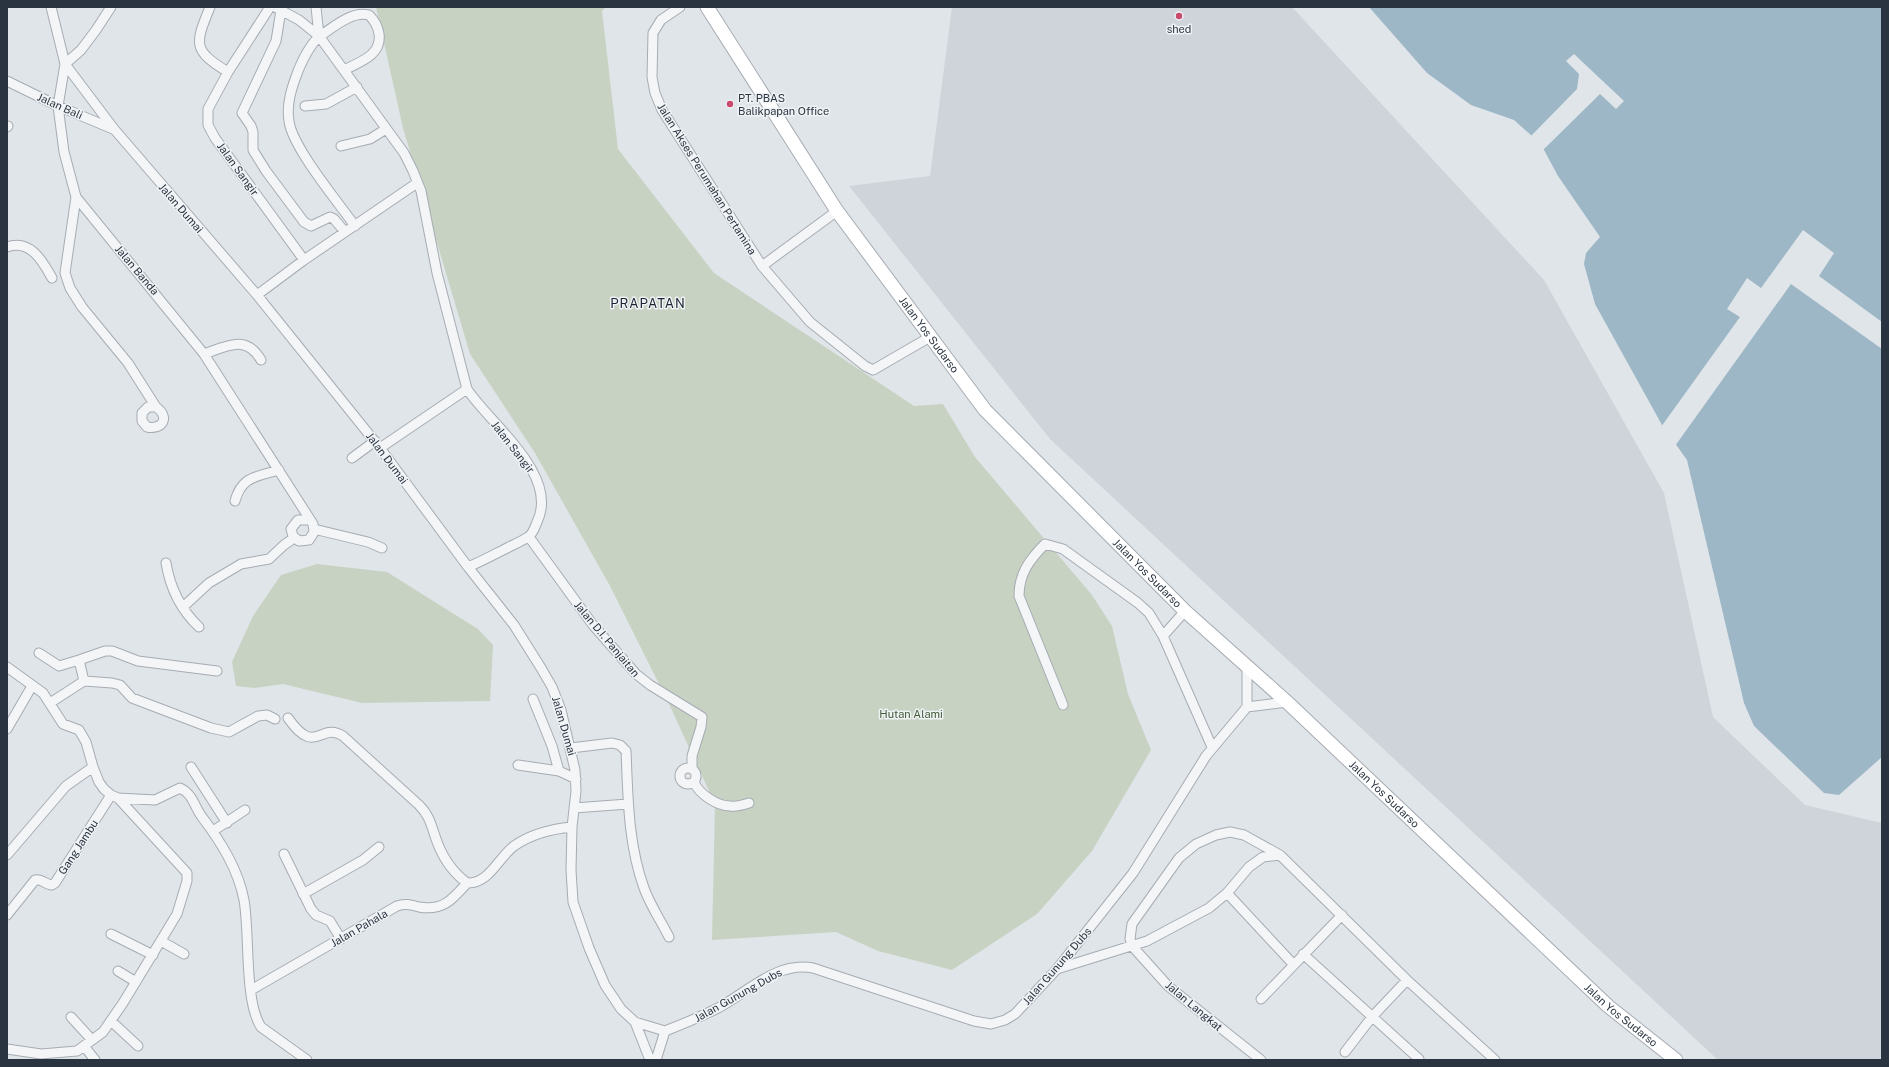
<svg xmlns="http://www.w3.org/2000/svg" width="1889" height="1067" font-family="'Public Sans',sans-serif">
  <rect width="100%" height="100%" fill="#e0e5e9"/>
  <path fill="#cfd4db" d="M952,7h340l252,273 120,213 49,224 92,88 77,18v237h-164l-668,-621 -201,-253 81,-10z"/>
  <path fill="#c8d2c2" d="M376,7h230l-4,4 16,138 96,124 200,133 29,-2 32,53 117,138 20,31 16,68 23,56 -59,101 -55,63 -85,56 -74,-19 -42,-19 -124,8 3,-136 -46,-100 -59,-118 -75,-133 -65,-99 -67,-226z
    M317,564l70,8 91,57 15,16 -3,56 -128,2 -79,-19 -28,4 -19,-2 -4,-24 21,-46 28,-41z"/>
  <path fill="#9db7c7" d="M1369,7h513v750l-43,38 -15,-2 -70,-67 -10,-23 -57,-243 -25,-35 -67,-121 -11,-40 2,-11 14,-16 -42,-61 -14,-26 -12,-14 -18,-16 -43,-15 -44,-32z"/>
  <path fill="#e0e5e9" d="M1574,54l50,47 -8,8 -16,-15 -58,57 -12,-14 47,-48 2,-15 -13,-13z
    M1803,230l31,23 -15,23 63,46v27l-91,-65 -116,162 -14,-19 79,-110 -13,-8 20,-31 14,10z"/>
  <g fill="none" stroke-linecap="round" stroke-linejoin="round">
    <defs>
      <path id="minor" d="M51,7l14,57 49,65 143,166 123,153 88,119 46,58 27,43 11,19 9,23 14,60 1,21 -4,36 -1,43 2,32 16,46 16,37 16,24 14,13 30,9
        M111,7l-15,23 -15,20 -16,14 -7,42 6,46 12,45 128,157 109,170 1,8 -5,8 -10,1 -6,-5 -2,-7 7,-9h11
        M210,7c-15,37 -18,43 18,65
        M270,7l-42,65 -20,37v16l7,13 89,122
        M275,7l24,13 20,16 85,117 9,18 8,20 16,82 30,116 -87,59
        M316,7l3,29
        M680,7l-19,13 -8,13 -1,44 3,16 7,17 100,156 75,-55
        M281,10l-5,31 -34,72 9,13 2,6v18l13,21 38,51 7,4 19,-9 4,2 11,13
        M344,70c16,-8 38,-15 35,-36 -1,-7 -5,-14 -10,-19 -16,-4 -33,10 -46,19 -12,7 -20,25 -25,37 -6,16 -12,33 -9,50 3,26 49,81 66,105
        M7,81l51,25 55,23
        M305,106l21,-2 31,-17
        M7,127l1,-1
        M341,146l29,-7 16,-10
        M76,197l-11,76 5,15 12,19 46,56 28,44c14,10 7,23 -9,20l-5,-6v-8l6,-6h8
        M7,247c23,-8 35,13 45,31
        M762,266l48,56 55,44 8,4 57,-33
        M257,295l47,-35 113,-77
        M204,354c23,-8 42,-20 57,6
        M467,389c23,35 93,86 70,133 -2,5 -4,12 -9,15 -6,4 -13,7 -19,10 -14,7 -27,14 -41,20
        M352,458l23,-17
        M235,501c7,-25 21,-24 44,-31
        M314,529l54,13 14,6
        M529,537l64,88 43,49 14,11 52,32 -1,10 -9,29v12
        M166,563c4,24 15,47 33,64
        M183,607l26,-24 32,-19 28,-5 15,-14 10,-7
        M1163,636l22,-25
        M39,653l20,13 20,-6
        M7,667l36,26 20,31 16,6 7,12 7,25 6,15 5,7 7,6 7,3 37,2 25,-12c13,6 14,18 22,29 19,25 36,52 42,83 6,34 0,101 17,127l46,33
        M84,681l-5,-21 26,-9h7l26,10 79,10
        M533,699l19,47 7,25 17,8
        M50,703l34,-22 28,2 8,2 12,13 79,30 18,4 29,-16 9,-1 8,4
        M1063,705l-44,-109c0,-22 10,-36 26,-52l18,5 75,54 11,10 14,23 49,111
        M1247,707v-42
        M1247,707l40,-5
        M288,718c28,40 32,3 55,18l76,69c10,10 12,19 16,31 6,19 16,35 32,47 22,1 31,-25 47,-37 17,-12 37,-17 58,-19
        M7,729l25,-43
        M571,748l41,-5 8,2 6,6c2,46 2,93 18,137 6,17 17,33 25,49
        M518,765l41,6
        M191,767l36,56
        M680 776a8 8 0 1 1 16 0a8 8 0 1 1-16 0Z
        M694,782c5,12 23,24 36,24 6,1 13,-1 19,-3
        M574,808l54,-4
        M213,831l32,-21
        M284,854l27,55 5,6 14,6 11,18
        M7,855l59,-69 27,-19
        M1227,893l66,71
        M303,894l60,-34 16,-13
        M7,915l28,-35c6,-2 11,5 17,5l3,-2 56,-88
        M111,934l42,21
        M161,941l23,13
        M1303,954l116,105
        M1057,969l90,-28 62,-33 18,-15 22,-26 14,-10 17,-2
        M118,971l18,11
        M251,990l146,-84c8,-3 14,-1 22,1 24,4 33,-7 48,-24
        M1261,999l81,-84
        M71,1017l21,23
        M111,1021l27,25
        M635,1022l15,38
        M665,1031c18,-7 35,-14 53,-23 30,-16 59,-47 95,-40l161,53 17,3 14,-4 10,-6 42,-45 76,-96 73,-117 41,-49
        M84,1046l11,14
        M7,1049l34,5 36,-3 26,-19 20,-29 54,-89 10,-33v-8l-69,-75
        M1345,1052l27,-35 35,-37
        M656,1060l9,-29
        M1261,1060l-93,-74 -35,-39 -3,-8 2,-15 47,-66 17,-14 20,-9 14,-3 14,3 36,20 127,125 88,80"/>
      <g id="secondary">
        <path id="s1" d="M707,7l130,204 148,199 200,201 102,91 321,304 68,54"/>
      </g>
    </defs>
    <use href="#minor" stroke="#a6acb3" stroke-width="11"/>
    <use href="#secondary" stroke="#a6acb3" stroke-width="15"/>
    <use href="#minor" stroke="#f3f5f7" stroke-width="9"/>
    <use href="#secondary" stroke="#fff" stroke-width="13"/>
  </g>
  <g fill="#c94a6d" stroke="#f0f3f6" stroke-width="1.5">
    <circle cx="1179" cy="16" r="4"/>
    <circle cx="730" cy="104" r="4"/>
  </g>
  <g text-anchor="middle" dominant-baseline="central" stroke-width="3" stroke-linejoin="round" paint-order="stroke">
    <g font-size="11" fill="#2a3440" stroke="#f0f3f6">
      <text x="1179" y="29">shed</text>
      <text x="738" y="98" text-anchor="start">PT. PBAS<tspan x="738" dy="13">Balikpapan Office</tspan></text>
    </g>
    <g font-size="11" fill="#2a3440" stroke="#f0f3f6">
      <text transform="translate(60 106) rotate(24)">Jalan Bali</text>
      <text transform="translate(238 169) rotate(54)">Jalan Sangir</text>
      <text transform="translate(707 179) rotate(58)">Jalan Akses Perumahan Pertamina</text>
      <text transform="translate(181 208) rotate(49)">Jalan Dumai</text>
      <text transform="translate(137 270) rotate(50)">Jalan Banda</text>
      <text stroke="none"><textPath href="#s1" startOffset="396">Jalan Yos Sudarso</textPath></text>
      <text transform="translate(513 447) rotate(52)">Jalan Sangir</text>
      <text transform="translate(387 458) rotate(53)">Jalan Dumai</text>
      <text stroke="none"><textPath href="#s1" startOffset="720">Jalan Yos Sudarso</textPath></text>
      <text transform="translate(607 639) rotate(50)">Jalan D.I. Panjaitan</text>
      <text transform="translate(564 726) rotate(74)">Jalan Dumai</text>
      <text stroke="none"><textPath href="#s1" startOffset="1044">Jalan Yos Sudarso</textPath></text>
      <text transform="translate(78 847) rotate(-57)">Gang Jambu</text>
      <text transform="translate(359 928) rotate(-30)">Jalan Pahala</text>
      <text transform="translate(1057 966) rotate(-49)">Jalan Gunung Dubs</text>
      <text transform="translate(738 995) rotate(-29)">Jalan Gunung Dubs</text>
      <text transform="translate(1194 1006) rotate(40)">Jalan Langkat</text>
      <text stroke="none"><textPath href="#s1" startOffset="1368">Jalan Yos Sudarso</textPath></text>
    </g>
    <g font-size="11" fill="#425b37" stroke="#f0f3f6">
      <text x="911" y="714">Hutan Alami</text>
    </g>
    <g font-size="13" letter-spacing="1" fill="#1c2531" stroke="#f0f3f6">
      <text x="648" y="303">PRAPATAN</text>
    </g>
  </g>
  <rect width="1889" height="1067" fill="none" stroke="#2a3440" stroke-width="16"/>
</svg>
